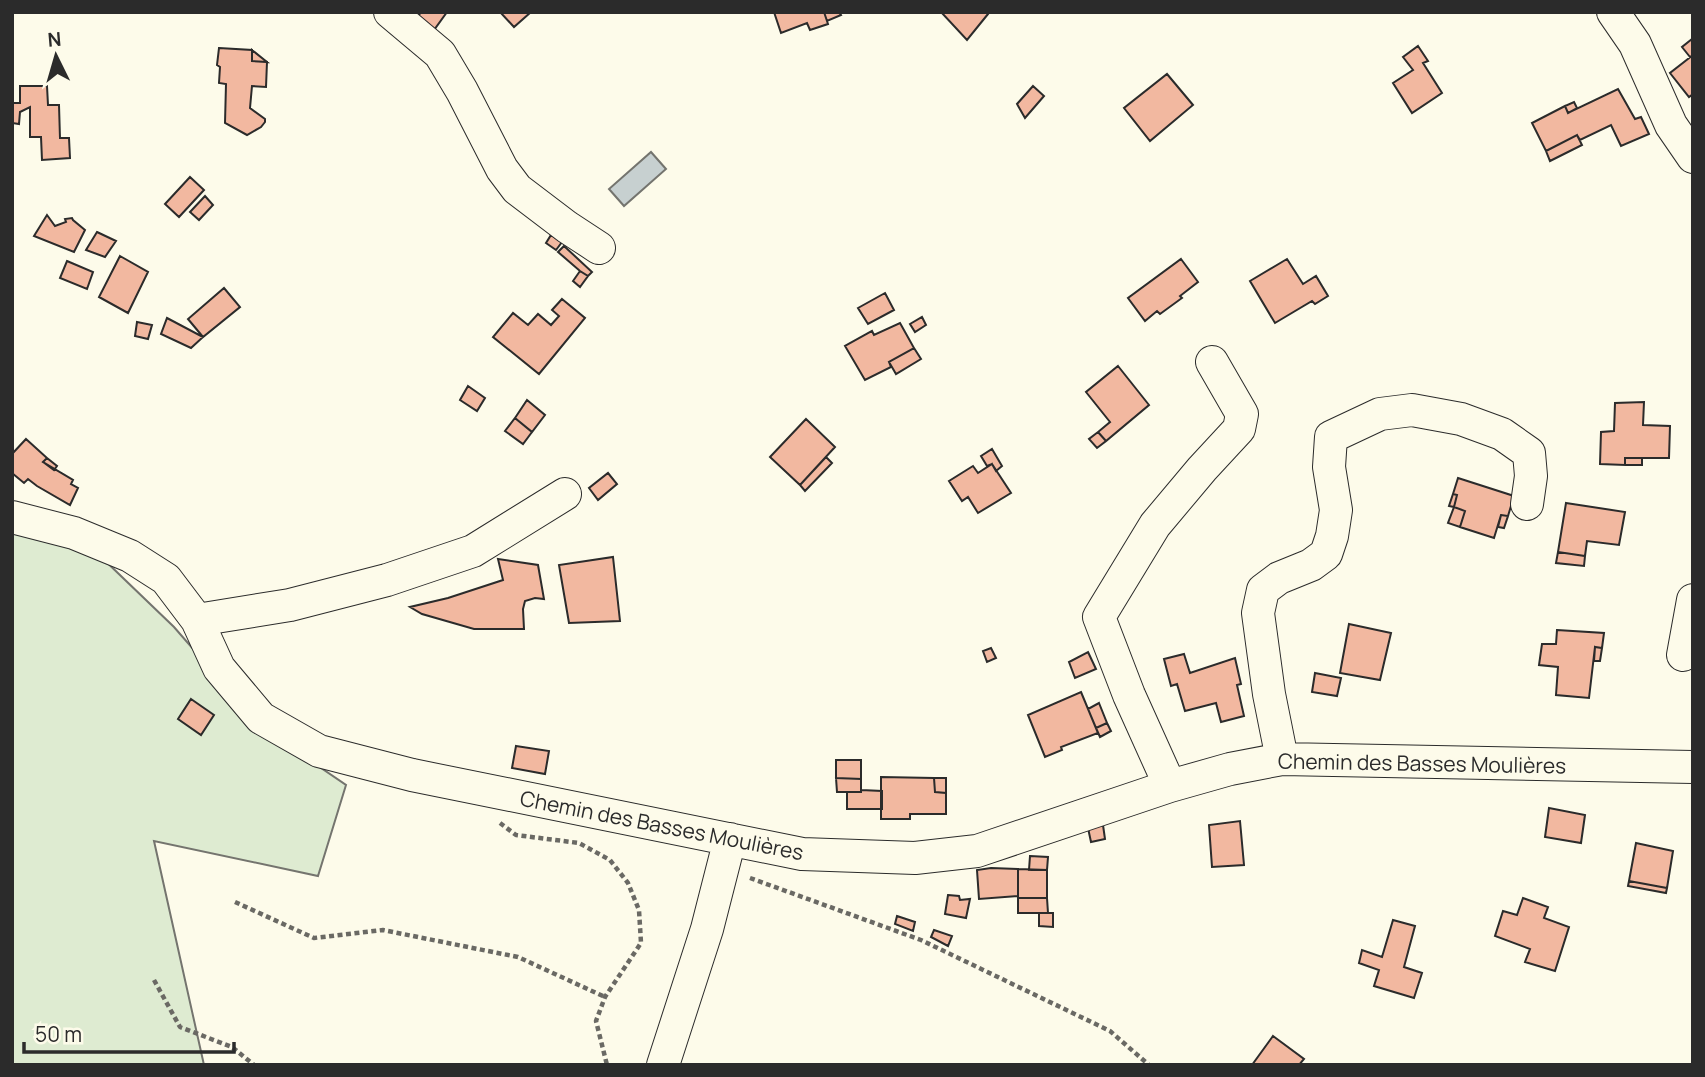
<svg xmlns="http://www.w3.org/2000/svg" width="1705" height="1077" font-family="Manrope,sans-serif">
  <rect width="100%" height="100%" fill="#fdfbea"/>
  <path fill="#deebd1" stroke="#74746e" stroke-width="2" d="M12,531l85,22 77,74 87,100 85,58 -28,91 -164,-35 50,224h-192z"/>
  <path fill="#c7d0d0" stroke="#74746e" stroke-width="2" d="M651,152l15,17 -42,37 -15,-17z"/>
  <path fill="#f2b8a0" stroke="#2b2b2b" stroke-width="2" d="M421,12h26l-13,18 -17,-12z
    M500,12h31l-17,15z
    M774,12h50l4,12 -18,6 -3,-7 -26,10z
    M824,12h15l2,3 -14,6z
    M941,12h46l1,2 -21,26z
    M1692,39l1,16 -3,2 -8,-10z
    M1418,46l10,15 -5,2 19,30 -30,20 -19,-30 20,-13 -10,-13z
    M219,48l33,2v11l15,1 -1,25 -14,-1 -2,22 15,11v3l-4,5 -14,8 -22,-12 1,-39 -7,-1 1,-16 -3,-2z
    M252,50l15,12 -15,-1z
    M1693,55v39l-4,3 -19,-24z
    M1167,74l26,31 -43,36 -26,-33z
    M20,86h27l1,19h11l1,33h9l1,20 -28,2 -1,-23h-11v-30l-10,5 -1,12 -7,-1v-20h8z
    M1033,86l11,10 -19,22 -8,-14z
    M1618,89l17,30 6,-2 8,17 -28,12 -10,-21 -31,15 -3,-5 -31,16 -14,-28 33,-17 3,7z
    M1574,102l3,6 -9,5 -3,-7z
    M1577,135l5,10 -32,16 -4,-10z
    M190,177l14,13 -25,27 -14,-13z
    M205,196l8,9 -14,15 -9,-8z
    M47,215l8,11 11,-4 -1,-3 7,-1 1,2 12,10 -11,22 -40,-16z
    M97,232l19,9 -11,16 -19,-7z
    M551,235l11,7 -6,8 -10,-7z
    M564,246l28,26 -4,4 -8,-5 -22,-19z
    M120,256l28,16 -20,41 -29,-16z
    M1181,259l17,23 -18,14 2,2 -22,16 -3,-3 -12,10 -17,-23z
    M1287,259l16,25 13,-8 12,20 -13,8 -3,-3 -37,22 -25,-42z
    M67,261l26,11 -6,17 -27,-11z
    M580,271l8,5 -8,11 -7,-6z
    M224,288l16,19 -37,30 -15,-18z
    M885,293l9,17 -26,14 -10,-16z
    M562,299l23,19 -46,56 -46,-37 20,-24 15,12 10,-11 13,11 8,-9 -7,-6z
    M922,317l4,8 -11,7 -5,-8z
    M167,318l36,19 -12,11 -30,-14z
    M137,322l15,3 -4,14 -13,-3z
    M900,323l14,25 -25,14 2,5 -26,13 -20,-34 27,-15 2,4z
    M914,348l7,11 -25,15 -7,-12z
    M1118,366l31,39 -43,36 -8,-9 12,-10 -24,-30z
    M468,386l17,12 -8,13 -17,-11z
    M527,400l18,15 -13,17 -17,-14z
    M1644,402l-1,23 27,1 -1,32h-44v7l-25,-1 1,-32 13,-1 1,-28z
    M515,418l17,14 -9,12 -18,-13z
    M806,419l29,28 -35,38 -30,-28z
    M1098,432l8,9 -9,7 -8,-9z
    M26,439l21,19 -4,4 30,18 -2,4 7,4 -8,17 -33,-19 -9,-7 -4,4 -12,-10v-19z
    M992,449l10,17 -6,5 -4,-7 -5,2 -6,-10z
    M826,457l6,6 -27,28 -5,-6z
    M47,458l10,8 -3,4 -11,-8z
    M1625,458h17v7h-17z
    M992,464l19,29 -33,20 -10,-16 -6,4 -13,-20 24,-15 5,7z
    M608,473l9,11 -19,16 -9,-12z
    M1458,478l56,18 -6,20 -7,-1 -7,23 -34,-11 5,-16 -11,-4 3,-12 -4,-1z
    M1453,494l4,1 -3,12 -5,-1z
    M1566,503l59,9 -6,33 -32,-4 -2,15 -27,-4z
    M1454,507l11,4 -5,16 -12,-4z
    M1501,515l7,1 -4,12 -6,-1z
    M1558,552l27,4 -1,10 -28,-3z
    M613,557l7,64 -51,2 -10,-58z
    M498,559l40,6 6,34 -9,-1 -10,3 -2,8 1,20h-50l-52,-15 -12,-7 38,-9 55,-18z
    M1349,624l42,9 -11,47 -40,-7z
    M1557,630l47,3 -2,15 -7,-1 -6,51 -33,-3 2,-28 -19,-2 3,-21h14z
    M1595,647l7,1 -2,13h-6z
    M991,648l5,10 -9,4 -4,-11z
    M1088,652l8,17 -21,9 -6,-16z
    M1184,654l6,19 45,-15 6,26 -4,1 7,31 -23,6 -5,-19 -31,8 -8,-27 -6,2 -7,-27z
    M1315,673l26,5 -4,18 -25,-4z
    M1081,692l17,41 -37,14 1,3 -17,7 -17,-42z
    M191,699l23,16 -13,20 -23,-16z
    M1099,703l8,20 -11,5 -8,-19z
    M1107,723l4,8 -11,6 -4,-9z
    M516,746l33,5 -4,23 -33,-6z
    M836,760h25v19l-25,-1z
    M881,777l53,1 1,14 11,1v21h-36v5h-29z
    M836,778l25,1v13h-24z
    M934,778h12v15l-11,-1z
    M861,790l21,1v18h-35v-17h14z
    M1549,808l36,7 -4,28 -36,-6z
    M1240,821l4,44 -32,2 -3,-42z
    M1103,825l2,14 -14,3 -3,-14z
    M1636,843l37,8 -6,37 -38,-7z
    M1030,856l18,1 -1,13h-18z
    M991,868l27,1v27l-39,3 -2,-29z
    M1018,869l29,1v28h-29z
    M1629,881l38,7 -1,5 -38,-7z
    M948,895l11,1 1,4 10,-1 -4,19 -21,-4z
    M1018,898h29l1,15h-30z
    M1523,898l25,9 -4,11 25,9 -14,44 -30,-9 5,-13 -35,-13 8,-25 14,4z
    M1039,913h14v14l-14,-1z
    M897,916l18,6 -2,9 -18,-7z
    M1393,920l22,6 -11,41 18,6 -8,25 -40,-12 5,-16 -20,-7 3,-13 20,7z
    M934,930l18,6 -4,10 -17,-9z
    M1273,1036l31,23 -5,6h-47z"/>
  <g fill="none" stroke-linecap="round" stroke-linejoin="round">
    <defs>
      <path id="minor" d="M390,12l50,42 22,37 40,78 15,20 50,38 32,21
        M1613,12l22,32 36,81 22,32
        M12,517l62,16 56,23 36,23 31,41 22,48 42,50 58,33 93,24 390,79 113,4 62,-7 193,-65 60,-17 52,-10 411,8
        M197,620l93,-15 97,-25 86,-29 92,-57
        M1683,655l10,-55
        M1282,759l-13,-65 -11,-81 5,-23 16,-12 32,-13 15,-11 6,-18 4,-26 -7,-43 2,-30 49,-23 32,-4 49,9 41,15 27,19 2,23 -4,28
        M1170,786l-41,-91 -30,-78 56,-92 47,-56 37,-40 3,-15 -30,-52
        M663,1065l44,-136 23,-90"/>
    </defs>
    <use href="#minor" stroke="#2b2b2b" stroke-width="34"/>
    <path stroke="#6a6964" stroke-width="4.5" stroke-dasharray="5 3.5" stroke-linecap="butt" d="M500,823l16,12 63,8 31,17 18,23 11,27 2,33 -36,54 -9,24 11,44
      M750,878l171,62 189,91 39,34
      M235,902l79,36 69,-8 135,27 87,40
      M154,980l26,47 52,20 22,18"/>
    <use href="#minor" stroke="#fdfbea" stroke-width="32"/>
  </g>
  <g text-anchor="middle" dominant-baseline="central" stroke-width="5" stroke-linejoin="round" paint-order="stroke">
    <g font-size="21" fill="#2b2b2b" stroke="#fdfbea">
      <text transform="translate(1422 763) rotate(1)">Chemin des Basses Moulières</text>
      <text transform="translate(662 825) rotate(11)">Chemin des Basses Moulières</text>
    </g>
  </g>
  <rect width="1705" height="1077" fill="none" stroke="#2b2b2b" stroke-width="28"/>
  <g transform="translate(56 56) rotate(355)" stroke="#fdfbea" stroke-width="5" paint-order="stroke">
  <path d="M0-5L12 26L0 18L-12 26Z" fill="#2b2b2b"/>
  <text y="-10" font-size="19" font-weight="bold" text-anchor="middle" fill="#2b2b2b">N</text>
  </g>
  <path d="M24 1042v10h210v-10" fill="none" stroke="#2b2b2b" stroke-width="3.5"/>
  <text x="35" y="1042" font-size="21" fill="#2b2b2b" stroke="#fdfbea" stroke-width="5" paint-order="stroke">50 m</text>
</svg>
